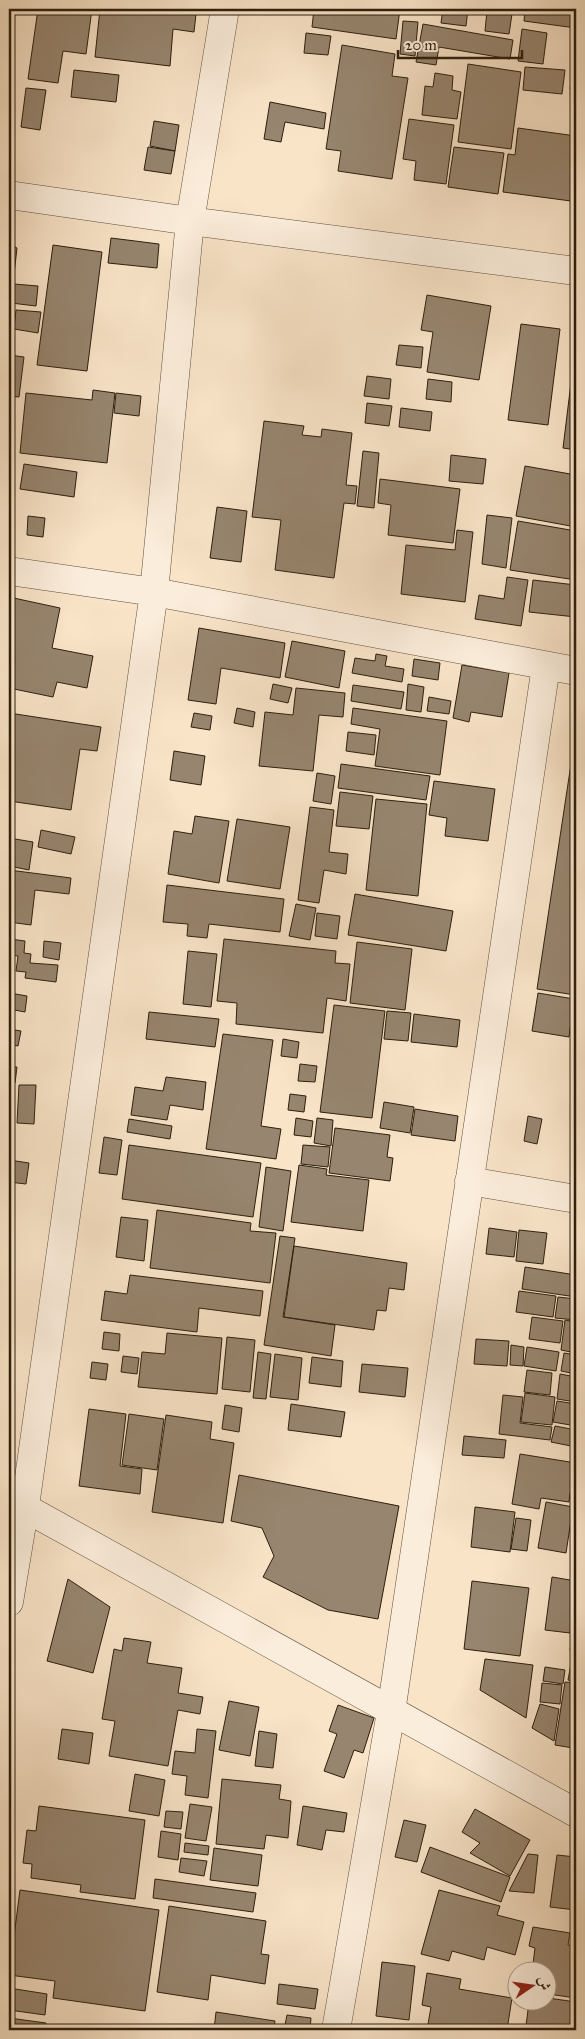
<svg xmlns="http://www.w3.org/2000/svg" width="585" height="2039" font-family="'IM FELL Great Primer',Amiri,serif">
  <rect width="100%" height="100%" fill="#f9e4c8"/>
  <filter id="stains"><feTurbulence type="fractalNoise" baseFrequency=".004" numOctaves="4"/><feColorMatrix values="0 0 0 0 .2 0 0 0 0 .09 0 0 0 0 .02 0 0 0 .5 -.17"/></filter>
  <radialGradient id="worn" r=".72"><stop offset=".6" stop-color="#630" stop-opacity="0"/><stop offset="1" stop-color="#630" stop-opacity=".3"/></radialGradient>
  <path fill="#97856f" stroke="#2c1f0e" d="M38,9h54l-6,45 -23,-3 -5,32 -30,-4z
    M100,9h42l54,5 -2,18 -21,-3 -3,37 -75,-9z
    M314,9h86l-4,30 -84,-12z
    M443,9h25l-2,17 -25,-3z
    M525,9h30l21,3v16l-52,-7z
    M487,11l25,3 -3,20 -24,-3z
    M403,21l15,1 -3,34 -15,-2z
    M423,24l90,16 -3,19 -71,-12 -3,18 -20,-3z
    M522,29l25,4 -4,31 -25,-3z
    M306,33l25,3 -3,19 -24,-2z
    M342,45l53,9 -3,22 16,2 -16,101 -54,-8 3,-20 -15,-2z
    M576,45v45l-6,-1z
    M468,64l53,8 -10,77 -53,-7z
    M525,67l40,3 -3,24 -39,-4z
    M74,70l45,5 -3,27 -45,-5z
    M435,73l18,3 -1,14 9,2 -4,27 -35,-4 3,-29 8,1z
    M26,88l20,2 -6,40 -19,-3z
    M270,102l56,11 -2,16 -39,-7 -4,20 -17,-3z
    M409,119l45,6 -8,59 -32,-4 2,-19 -13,-2z
    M154,121l25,4 -4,26 -25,-5z
    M518,128l58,8v24l-5,41 -68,-9 5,-38 7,1z
    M148,147l27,4 -4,23 -27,-4z
    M454,147l50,6 -6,41 -50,-7z
    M111,238l48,6 -2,24 -49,-5z
    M9,244l8,4 -8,71z
    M53,245l49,7 -15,119 -50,-6z
    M14,284l24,2 -2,20 -25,-3z
    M427,295l64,11 -12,74 -52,-8 6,-40 -12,-2z
    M16,310l25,2 -3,21 -24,-4z
    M521,324l39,5 -12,96 -40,-5z
    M576,342v108l-13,-2z
    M399,345l24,2 -2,21 -25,-3z
    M9,355l15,2 -5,40 -10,-1z
    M367,376l24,3 -2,20 -25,-3z
    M428,379l24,3 -1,20 -25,-3z
    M93,390l22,3 -8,70 -87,-10 6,-60 66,7z
    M116,393l25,3 -2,20 -25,-3z
    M367,403l25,3 -3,20 -24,-3z
    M401,408l31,4 -2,19 -31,-4z
    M264,421l40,5 -2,9 19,2 1,-8 30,4 -6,52 11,1 -2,18 -11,-1 -10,75 -59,-8 6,-50 -29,-3z
    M363,451l16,2 -5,55 -17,-2z
    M451,455l35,4 -3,25 -34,-3z
    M24,464l53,8 -3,25 -54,-8z
    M525,466l51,9v52l-60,-11z
    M380,479l80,10 -7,54 -65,-8 3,-30 -13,-2z
    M217,507l30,4 -6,51 -31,-4z
    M487,515l25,3 -6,50 -24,-4z
    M28,516l17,2 -2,19 -16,-2z
    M518,521l58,10v49l-66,-10z
    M457,530l16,2 -8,70 -64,-8 5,-49 49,5z
    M507,577l21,3 -7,46 -46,-7 4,-24 25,4z
    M533,580l43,5v32l-47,-5z
    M9,597l51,11 -8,40 41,8 -6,32 -30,-6 -4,15 -44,-9z
    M199,628l86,15 -5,35 -59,-10 -5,36 -28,-4z
    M292,641l53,10 -6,37 -54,-11z
    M376,654l11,2 -2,10 19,3 -2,13 -50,-9 3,-15 20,3z
    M414,659l26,4 -2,17 -26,-4z
    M462,665l47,8 -7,44 -31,-5 -2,10 -16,-4z
    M273,684l19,4 -4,15 -18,-4z
    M408,684l16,3 -3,25 -15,-2z
    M353,685l51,7 -3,17 -50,-8z
    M296,688l49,5 -2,24 -24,-2 -6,56 -54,-5 6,-54 28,3z
    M429,697l22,4 -2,13 -22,-3z
    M237,708l18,4 -2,15 -19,-4z
    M353,708l94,13 -7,54 -65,-9 5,-37 -29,-5z
    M9,713l92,14 -4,24 -17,-2 -9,61 -62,-9z
    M194,713l18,3 -2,14 -19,-3z
    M576,731v254l-1,10 -38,-6z
    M348,732l28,3 -2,20 -28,-4z
    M174,751l31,5 -4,29 -31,-5z
    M341,764l89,12 -4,24 -88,-12z
    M317,773l18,3 -4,28 -18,-3z
    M434,781l61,8 -7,52 -43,-5 2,-18 -18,-3z
    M340,792l33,4 -4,33 -33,-3z
    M376,799l51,5 -9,92 -52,-6z
    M310,807l24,3 -5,42 19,2 -2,20 -22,-4 -5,33 -21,-3z
    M195,816l34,5 -10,62 -51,-9 6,-43 18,3z
    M237,819l53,8 -10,62 -53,-8z
    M41,830l34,7 -4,17 -33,-7z
    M9,838l24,4 -4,28 -20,-4z
    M9,870l62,8 -2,16 -34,-4 -4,35 -22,-3z
    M167,885l117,14 -4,33 -71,-8 -2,14 -20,-2 1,-12 -25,-2z
    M355,894l98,17 -7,40 -98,-16z
    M296,904l20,4 -6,32 -21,-4z
    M317,913l23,3 -3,23 -22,-3z
    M10,939l15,2 -1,12 7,1 -1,9 28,2 -2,17 -31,-4 1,-6 -10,-1 2,-15 -9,-1z
    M224,939l112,12 -1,12 15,1 -4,37 -19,-3 -4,35 -87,-9 1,-21 -20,-2z
    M44,941l17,2 -2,17 -16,-3z
    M357,942l55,7 -7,61 -55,-7z
    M188,951l29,3 -6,53 -28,-3z
    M10,993l17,3 -2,16 -16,-3z
    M538,993l36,6 -5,38 -37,-6z
    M334,1005l51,6 -13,107 -52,-6z
    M387,1011l24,2 -3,28 -24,-2z
    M149,1012l70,7 -4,28 -69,-8z
    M414,1014l46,6 -3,27 -46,-5z
    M9,1029l12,2 -3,15 -9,-2z
    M223,1034l50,6 -12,86 20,3 -5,30 -70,-10z
    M283,1039l16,3 -2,16 -16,-2z
    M300,1064l17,2 -2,16 -17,-1z
    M9,1067h8l-2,16h-6z
    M166,1077l40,5 -3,28 -33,-5 -3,15 -36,-5 4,-28 28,4z
    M19,1085h17l-2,39 -17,-1z
    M290,1094l16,2 -2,16 -16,-2z
    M384,1102l30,5 -4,26 -30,-5z
    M415,1109l43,7 -3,25 -44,-6z
    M528,1116l14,3 -5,25 -13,-3z
    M296,1118l17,3 -2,16 -17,-2z
    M317,1118l16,2 -2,26 -17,-3z
    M129,1119l43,7 -2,13 -43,-7z
    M335,1128l55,7 -3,22 6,1 -3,23 -61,-8z
    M104,1137l18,3 -5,35 -18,-2z
    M129,1145l132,18 -8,54 -131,-18z
    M303,1145l27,2 -2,20 -27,-3z
    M9,1160l20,3 -3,21 -17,-2z
    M299,1165l28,4 -1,6 43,5 -6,51 -72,-9z
    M266,1167l25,4 -8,60 -24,-4z
    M157,1210l94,13 -1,8 26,2 -6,50 -120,-15z
    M121,1217l27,3 -4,41 -28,-4z
    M489,1228l28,4 -3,25 -28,-3z
    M519,1230l28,3 -4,31 -27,-3z
    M280,1236l15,2 -12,79 52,8 -4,31 -67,-11z
    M294,1246l113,17 -3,27 -15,-2 -3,23 -9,-1 -3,20 -90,-13z
    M9,1248l4,1 -1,16h-3z
    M525,1267l51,8v22l-54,-8z
    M130,1275l133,16 -3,25 -61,-8 -2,24 -96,-12 4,-29 22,3z
    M519,1291l37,5 -3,21 -37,-5z
    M558,1297l18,2v21l-21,-2z
    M532,1317l31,4 -3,22 -31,-4z
    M565,1320l11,2v31l-15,-3z
    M104,1332l16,2 -1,17 -17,-2z
    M167,1333l55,5 -5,56 -79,-7 4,-35 23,2z
    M227,1337l28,3 -5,52 -28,-3z
    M476,1339l33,2 -2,25 -33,-2z
    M511,1345l13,2 -1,19 -13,-1z
    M527,1347l32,5 -3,19 -32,-5z
    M258,1352l13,2 -5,45 -13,-1z
    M564,1353l12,2v19l-15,-3z
    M275,1354l27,4 -4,42 -28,-3z
    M123,1356l16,2 -2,16 -16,-2z
    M312,1357l31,4 -2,26 -32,-4z
    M92,1362l16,2 -2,16 -16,-2z
    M362,1364l46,4 -3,29 -46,-5z
    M527,1370l25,3 -2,22 -26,-3z
    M560,1374l16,3v25l-19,-3z
    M525,1393l30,4 -3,28 -31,-3z
    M503,1395l20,2 -3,26 32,4 -2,13 -51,-6z
    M557,1401l19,3v22l-23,-4z
    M291,1404l54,8 -4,25 -53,-7z
    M225,1405l17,3 -3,24 -17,-3z
    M89,1409l37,5 -6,52 22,3 -2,25 -61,-8z
    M129,1414l35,5 -7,51 -35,-5z
    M166,1415l46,7 -2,17 24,4 -11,80 -71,-11z
    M555,1426l21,4v17l-25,-5z
    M464,1436l42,4 -2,18 -42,-3z
    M520,1454l56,9v31l-6,-1 -1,9 -28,-4 -2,11 -27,-5z
    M239,1475l160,31 -21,113 -50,-9 -65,-33 11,-21 -12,-28 -31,-7z
    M546,1502l27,5 -7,46 -28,-5z
    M475,1507l40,5 -5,40 -39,-5z
    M516,1518l15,2 -4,31 -16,-2z
    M552,1577l24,4 -6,52 -25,-3z
    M68,1579l42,28 -17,66 -46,-12z
    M472,1581l57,7 -9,68 -56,-7z
    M576,1614v37l-6,-1z
    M124,1638l27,4 -4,21 35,5 -4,25 25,4 -3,17 -22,-4 -10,56 -59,-10 6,-35 -13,-2 12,-70 8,2z
    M573,1653h3v29l-8,-2z
    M485,1659l48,6 -7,53 -46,-28z
    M545,1667l20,3 -2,14 -20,-3z
    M565,1682l11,1v43l-3,22 -18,-3z
    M542,1683l20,2 -2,19 -20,-2z
    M229,1701l30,6 -9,49 -31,-6z
    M540,1704l19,5 -5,32 -22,-13z
    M338,1705l36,13 -11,35 -9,-3 -10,28 -20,-7 13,-37 -8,-3z
    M62,1729l31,4 -4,31 -31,-5z
    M197,1729l19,2 -8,67 -23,-3 2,-19 -15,-2 3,-23 20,2z
    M259,1731l18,3 -4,34 -18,-2z
    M135,1774l30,6 -6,36 -30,-5z
    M222,1779l59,6 -2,14 12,2 -3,37 -22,-3 -2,14 -48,-5z
    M190,1804l22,3 -6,34 -21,-3z
    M39,1806l106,14 -10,79 -55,-7 1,-7 -50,-7 1,-14 -9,-1 4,-33 9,1z
    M303,1806l44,7 -3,19 -18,-2 -4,20 -25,-5z
    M475,1809l55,31 -20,36 -40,-23 10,-10 -18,-11z
    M166,1811l17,1 -2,17 -17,-2z
    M404,1820l22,5 -9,37 -22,-5z
    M161,1831l20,3 -3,26 -20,-3z
    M185,1843l24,3 -1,9 -24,-3z
    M430,1847l80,30 -9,25 -80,-30z
    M214,1848l48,7 -4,31 -48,-6z
    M528,1854l10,1 -4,38 -25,-2z
    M557,1855l19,2v53l-26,-3z
    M181,1858l26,3 -3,15 -25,-4z
    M155,1879l101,14 -3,19 -100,-14z
    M20,1890l139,20 -14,101 -92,-13 2,-17 -46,-6z
    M439,1890l61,16 -3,9 27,7 -9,33 -28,-8 -3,13 -32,-9 -3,10 -28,-7z
    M169,1906l97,15 -5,33 8,1 -4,29 -54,-9 -3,25 -51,-8z
    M533,1927l37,6 -2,12 8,1v52l-28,-4v-22h-16l3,-24 -6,-2z
    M382,1962l33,4 -6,54 -33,-4z
    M427,1973l34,6 -2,10 53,9 -5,32h-80l4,-23 -9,-2z
    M279,1984l39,5 -3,20 -38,-5z
    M9,1988l38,6 -2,21 -36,-5z
    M548,1998l28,4v28l-50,-4 3,-24h19z
    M216,2012l59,9 -1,9h-60z
    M287,2015l24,3 -1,12h-26z
    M9,2018l37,5 -1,7h-36z"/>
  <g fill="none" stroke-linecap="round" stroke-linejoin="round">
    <defs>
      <path id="minor" d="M9,195l181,26 386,50
        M9,571l145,21 422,79
        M469,1181l107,18
        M9,1499l567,314
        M9,1602l16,-96 129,-914 36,-371 35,-212
        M336,2030l55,-318 155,-1046"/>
    </defs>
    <use href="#minor" stroke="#5f503c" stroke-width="29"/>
    <use href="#minor" stroke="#fbeddb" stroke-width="28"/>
  </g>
  <rect width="585" height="2039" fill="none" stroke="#f9e4c8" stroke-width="30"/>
  <rect x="10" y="10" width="565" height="2019" fill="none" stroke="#2c1f0e" stroke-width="2.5"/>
  <rect x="15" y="15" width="555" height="2009" fill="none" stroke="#2c1f0e"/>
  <g transform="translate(532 1986) rotate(77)"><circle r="24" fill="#fbeddb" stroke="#a89b89"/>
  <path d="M0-4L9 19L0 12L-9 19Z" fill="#8f2418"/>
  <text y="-8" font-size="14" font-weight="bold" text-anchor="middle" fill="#2c1f0e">ش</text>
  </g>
  <path d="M398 50v8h124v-8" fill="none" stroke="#2c1f0e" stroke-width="2.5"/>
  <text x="405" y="50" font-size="15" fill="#2c1f0e" stroke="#fbeddb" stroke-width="4" paint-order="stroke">20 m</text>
  <rect width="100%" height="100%" filter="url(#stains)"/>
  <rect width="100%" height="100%" fill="url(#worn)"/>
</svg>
